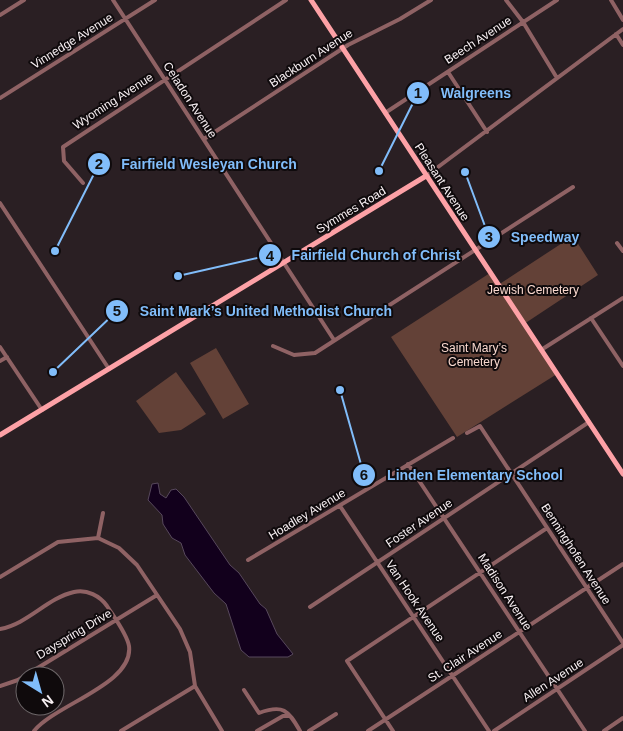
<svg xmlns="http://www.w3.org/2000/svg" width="623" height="731" font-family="Helvetica,sans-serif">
  <rect width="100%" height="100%" fill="#2a1f23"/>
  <path fill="#634137" d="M573,236l25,39 -74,49 33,50 -100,63 -66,-100 99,-64 8,12z
    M216,348l33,56 -26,15 -33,-56z
    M176,372l30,42 -25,16 -22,3 -23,-32z"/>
  <path fill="#12001c" stroke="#57485c" d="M158,483l2,11 6,4 5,-8 5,-1 8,8 46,68 9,8 21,31 6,5 11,25 16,20 -5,3h-39l-8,-7 -15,-46 -12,-11 -29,-38 -4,-12 -9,-5 -9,-14 -1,-9 -14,-15 4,-16z"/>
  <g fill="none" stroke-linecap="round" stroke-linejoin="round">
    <path stroke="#8f6264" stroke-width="4" d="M113,0l221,340
      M506,0l17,22 34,56
      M611,0l12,20
      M0,15l24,-15
      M616,34l7,11
      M448,72l39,60
      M0,98l155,-98
      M385,113l172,-113
      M204,139l144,-94 52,-26 31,-19
      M426,176l197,-147
      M83,183l-19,-22 -1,-14 223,-147
      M0,203l109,166
      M617,243l6,8
      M591,318l32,48
      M273,346l21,9 21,-2 258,-166
      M0,347l42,63
      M541,350l82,-52
      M0,361l7,-4
      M467,433l13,-7 143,217
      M408,464l177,267
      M340,506l149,225
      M98,538l5,-25
      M248,560l205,-122
      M0,577l58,-35 40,-4 21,10 18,17 43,64 10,23 5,34 27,45
      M310,607l279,-185
      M0,629c28,-5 47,-31 74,-37 13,-3 26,4 33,14 7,11 20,28 22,40 5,38 -73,58 -95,85
      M0,686l18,-6 139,-85
      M244,690l15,23c24,-9 29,-3 41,18
      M121,731l74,-45
      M257,731l26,-15h7
      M309,731l27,-17
      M368,731l255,-167
      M393,731l-46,-70 200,-133
      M494,731l129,-86
      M604,731l19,-13"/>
    <path stroke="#fda1a6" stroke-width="5" d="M311,0l312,474
      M0,435l426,-259"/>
  </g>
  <g text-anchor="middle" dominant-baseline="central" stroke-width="4" stroke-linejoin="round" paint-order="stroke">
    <g font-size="12" fill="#f8f0f3" stroke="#0f0a0c">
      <text transform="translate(478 40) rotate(-33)">Beech Avenue</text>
      <text transform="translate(72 41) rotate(-32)">Vinnedge Avenue</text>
      <text transform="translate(311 58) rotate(-33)">Blackburn Avenue</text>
      <text transform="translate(190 100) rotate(57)">Celadon Avenue</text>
      <text transform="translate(113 101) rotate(-33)">Wyoming Avenue</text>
      <text transform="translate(442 182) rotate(57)">Pleasant Avenue</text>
      <text transform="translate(351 210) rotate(-31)">Symmes Road</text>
      <text transform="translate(307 514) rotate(-31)">Hoadley Avenue</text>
      <text transform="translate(419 523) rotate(-34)">Foster Avenue</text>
      <text transform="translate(576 554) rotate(57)">Benninghofen Avenue</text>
      <text transform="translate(505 592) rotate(57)">Madison Avenue</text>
      <text transform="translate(415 601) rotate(56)">Van Hook Avenue</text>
      <text transform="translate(74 634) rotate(-31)">Dayspring Drive</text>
      <text transform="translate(465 656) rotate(-33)">St. Clair Avenue</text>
      <text transform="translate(553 680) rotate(-33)">Allen Avenue</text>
    </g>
    <g font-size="12" fill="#fad9cf" stroke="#0f0a0c">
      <text x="533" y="290">Jewish Cemetery</text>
      <text x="474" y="348">Saint Mary’s<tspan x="474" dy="14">Cemetery</tspan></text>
    </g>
  </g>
  <path fill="none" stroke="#81bdfa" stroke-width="2" d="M379 171L418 93M55 251L99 164M465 172L489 237M178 276L270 255M53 372L117 311M340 390L364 475"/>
  <g fill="#81bdfa" stroke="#0f0a0c" stroke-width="2">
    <circle cx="379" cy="171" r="5"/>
    <circle cx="55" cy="251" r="5"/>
    <circle cx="465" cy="172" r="5"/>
    <circle cx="178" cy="276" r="5"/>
    <circle cx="53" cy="372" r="5"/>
    <circle cx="340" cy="390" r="5"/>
    <circle cx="418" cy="93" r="12"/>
    <circle cx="99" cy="164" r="12"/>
    <circle cx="489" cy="237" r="12"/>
    <circle cx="270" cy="255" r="12"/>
    <circle cx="117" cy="311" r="12"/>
    <circle cx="364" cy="475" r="12"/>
  </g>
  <g font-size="15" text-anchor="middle" font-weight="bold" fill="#111">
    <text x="418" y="98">1</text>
    <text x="99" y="169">2</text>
    <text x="489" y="242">3</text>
    <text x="270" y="261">4</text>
    <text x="117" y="316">5</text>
    <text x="364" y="480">6</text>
  </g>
  <g font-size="14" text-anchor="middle" font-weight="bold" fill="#81bdfa" stroke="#0f0a0c" stroke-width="4" stroke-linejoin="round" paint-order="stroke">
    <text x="476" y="98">Walgreens</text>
    <text x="209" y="169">Fairfield Wesleyan Church</text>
    <text x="545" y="242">Speedway</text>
    <text x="376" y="260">Fairfield Church of Christ</text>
    <text x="266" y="316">Saint Mark’s United Methodist Church</text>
    <text x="475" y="480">Linden Elementary School</text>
  </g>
  <g transform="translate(40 691) rotate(143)"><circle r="24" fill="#0f0a0c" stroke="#6c6668"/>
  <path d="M0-4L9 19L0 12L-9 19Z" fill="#81bdfa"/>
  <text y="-8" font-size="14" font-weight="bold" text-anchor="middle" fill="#f8f0f3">N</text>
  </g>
</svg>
